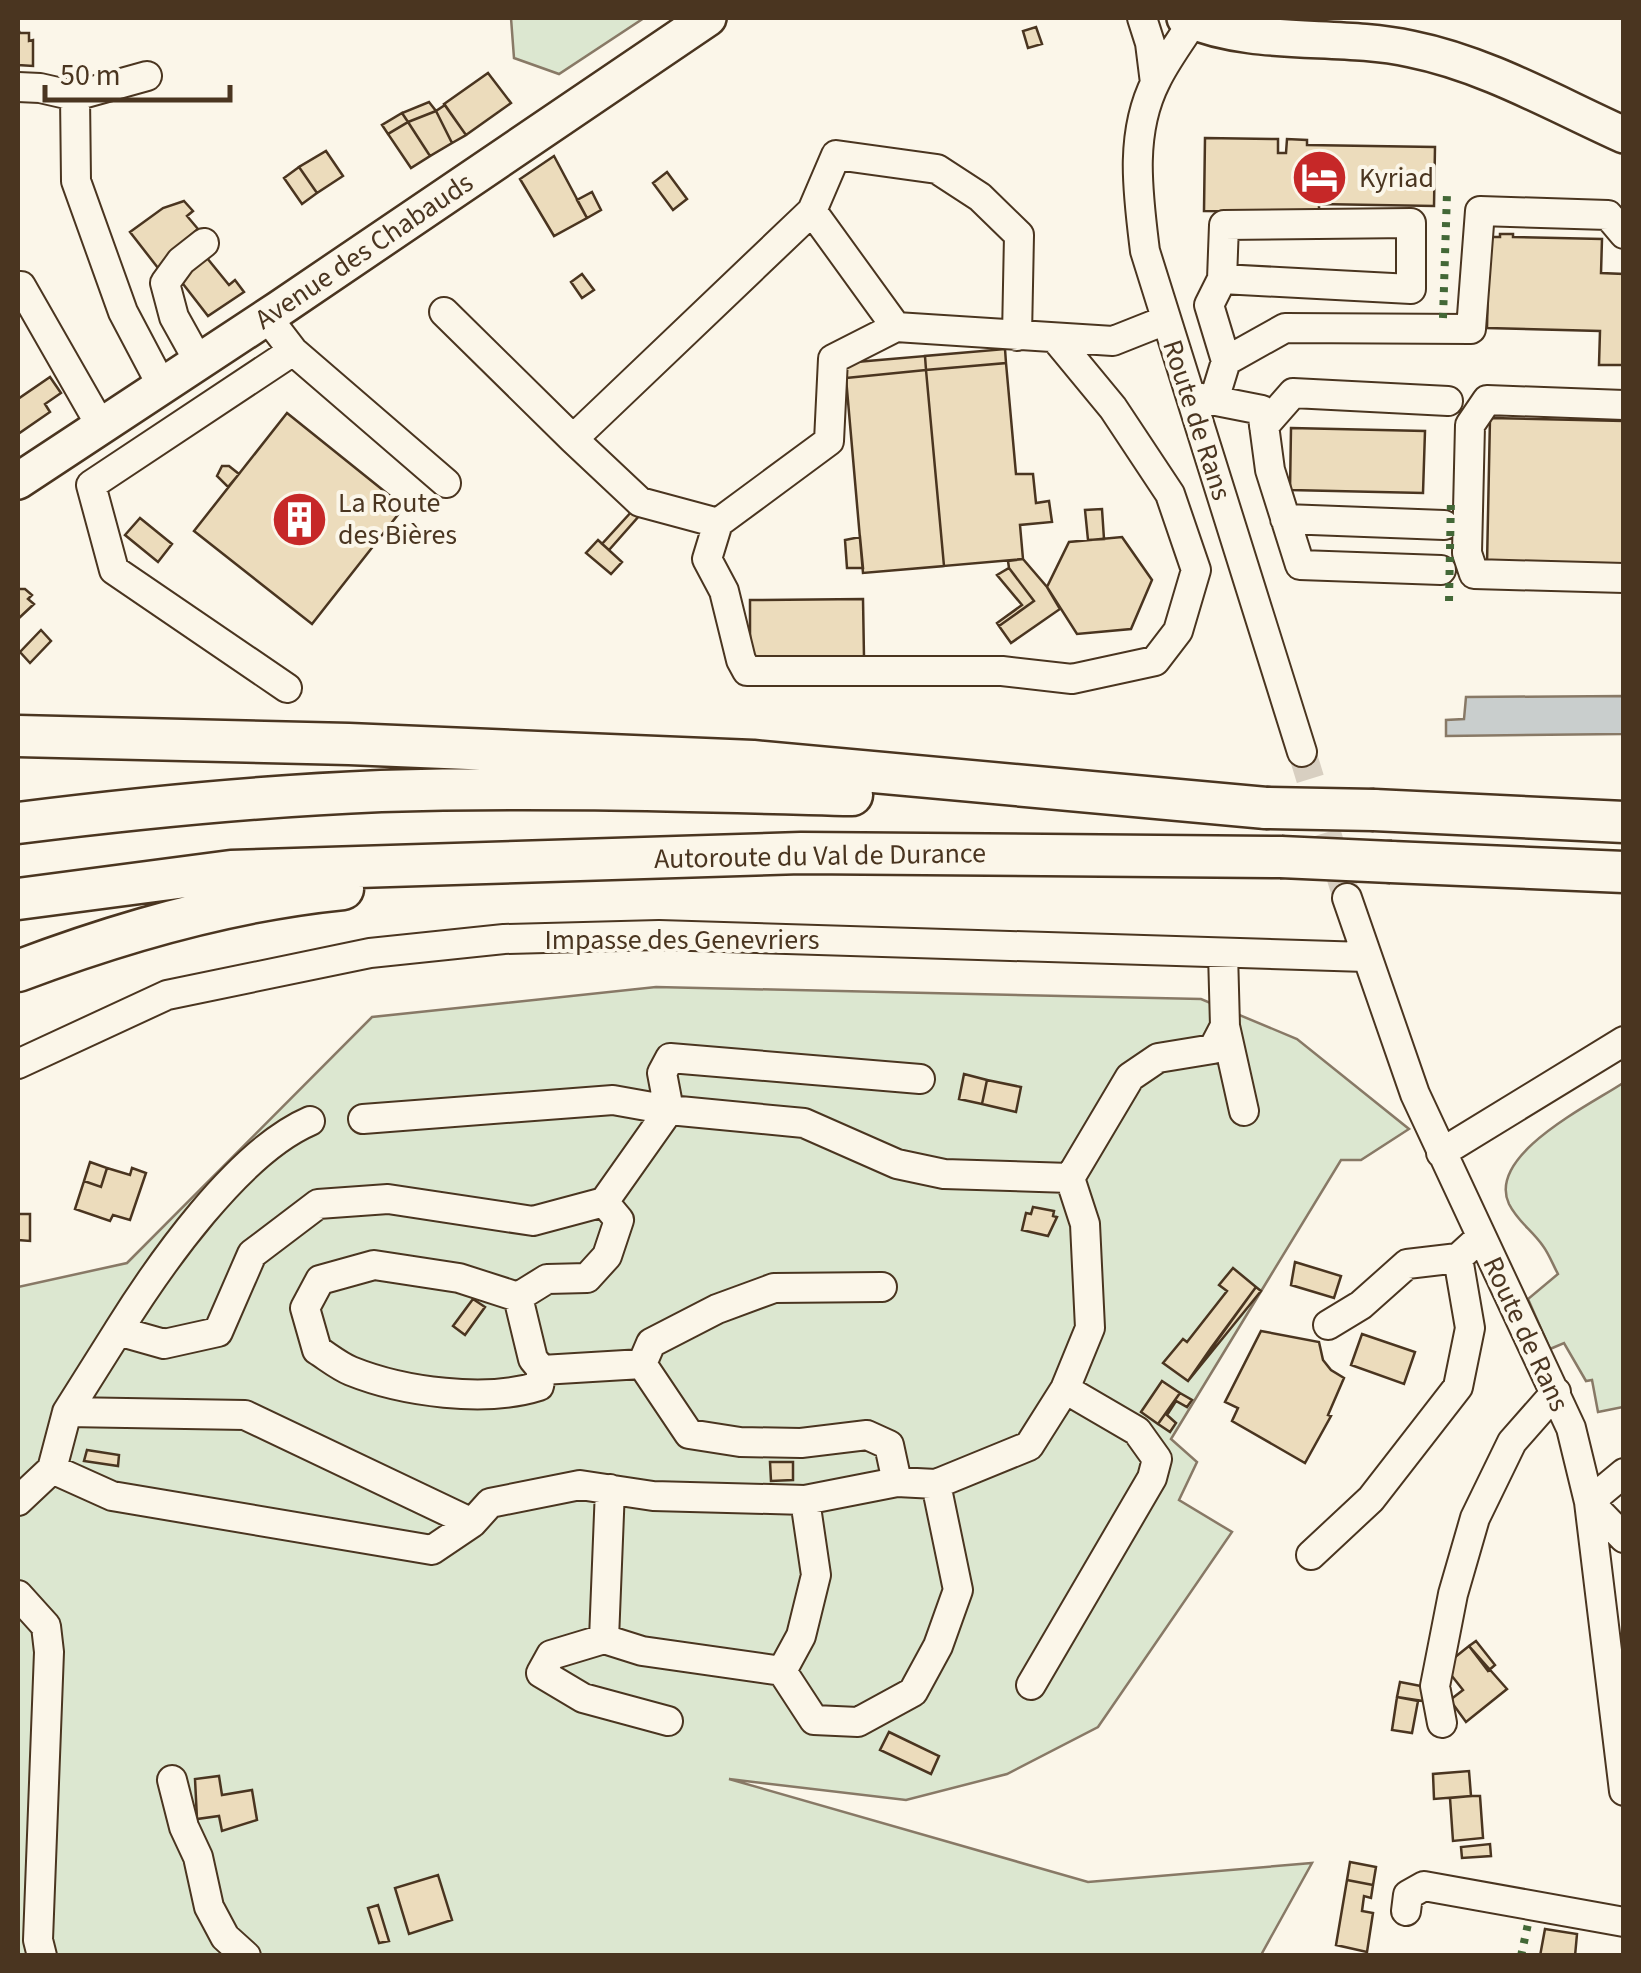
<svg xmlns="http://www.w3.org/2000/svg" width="1641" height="1973" font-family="'Source Sans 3',sans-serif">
  <rect width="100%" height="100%" fill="#fbf6e9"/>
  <path fill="#dce7d0" stroke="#887966" stroke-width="2.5" d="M511,18h133l-85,56 -45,-16z
    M656,987l545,12 96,40 112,90 -48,31h-20l-170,279 26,23 -18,38 53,32 -134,195 -91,47 -101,26 -177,-21 359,103 224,-19 -51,92h-1243v-668l109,-24 245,-246z
    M1623,1083v324l-25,5 -6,-32 -6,1 -22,-38 -14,6 -22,-50 30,-25c-5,-9 -9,-20 -15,-28 -11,-16 -25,-24 -34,-42 -23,-49 81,-99 114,-121z"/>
  <path fill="#c9cecd" stroke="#887966" stroke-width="2.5" d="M1623,696v38l-177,2v-16l18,-1 2,-22z"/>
  <path fill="#ecdcbc" stroke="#4a3520" stroke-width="2.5" d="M1036,27l6,17 -14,4 -5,-17z
    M18,29l2,4h9v8l4,-1v26l-15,-1z
    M488,73l23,30 -45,32 -22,-31z
    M429,102l7,9 -28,11 -6,-9z
    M445,105l21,30 -14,8 -16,-32z
    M436,111l16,32 -22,13 -22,-34z
    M402,113l6,9 -20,12 -6,-9z
    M408,122l22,34 -19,12 -23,-34z
    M1205,138l73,1v14h8l1,-14 20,1v5l128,2 -1,59 -115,-2v8l-115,-1z
    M326,151l17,25 -26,17 -18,-26z
    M554,156l33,62 -33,18 -34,-57z
    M299,167l18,26 -15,11 -18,-26z
    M667,172l20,27 -14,11 -20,-27z
    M592,192l9,18 -14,8 -10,-18z
    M184,201l9,10 -6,5 11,13 -14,12 3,4 -29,23 -28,-36 33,-24z
    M1500,234h13v3l89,2 -1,34 23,1v91h-25l1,-34 -113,-3 2,-91h11z
    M207,258l22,27 6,-5 9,12 -36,24 -28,-36z
    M582,274l12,16 -12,8 -11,-16z
    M1005,349l1,14 -80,7 -1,-14z
    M925,356l1,14 -80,8 -1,-15z
    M1006,363l10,111h17l3,29 13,-2 3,21 -32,3 3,34 -79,7 -18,-196z
    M926,370l18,196 -81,7 -17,-195z
    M50,377l11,16 -16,11 5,8 -32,22v-35z
    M287,413l117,94 -92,117 -118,-93z
    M1490,418l134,3v146l-137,-3z
    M1291,428l134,3 -2,62 -133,-3z
    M222,466h7l10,8 -11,13 -11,-11z
    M1102,509l2,30 -16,1 -3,-30z
    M633,510l6,6 -30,34 -7,-6z
    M140,518l32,26 -14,18 -33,-27z
    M860,537l3,31h-16l-2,-28z
    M1122,537l30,43 -21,49 -54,5 -30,-47 22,-45z
    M598,540l24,22 -11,12 -25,-21z
    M1023,559l24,28 13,22 -49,34 -12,-17 35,-25 -25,-33 -1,-7z
    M1009,568l25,33 -35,25 -2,-3 25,-18 -25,-30z
    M18,589h7l7,6 -4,4 6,5 -16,15z
    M863,599l1,58h-114v-57z
    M41,630l10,11 -21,22 -10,-11z
    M964,1074l23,6 -5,24 -23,-5z
    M987,1080l34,7 -5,25 -34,-8z
    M90,1162l17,6 -6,19 -17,-6z
    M107,1168l23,7 2,-7 14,5 -16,47 -17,-5 -3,6 -35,-12 9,-28 17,6z
    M1033,1207l21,4 -1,5 4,1 -9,19 -26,-6 4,-17 5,1z
    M18,1214h12v27l-12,-1z
    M1295,1262l46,14 -7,22 -43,-13z
    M1233,1268l23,19 -68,94 -25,-18 20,-24 4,3 40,-51 -8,-6z
    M1256,1287l5,4 -73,90 23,-33z
    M473,1299l12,8 -20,28 -12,-9z
    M1261,1331l58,11 4,18 8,10 13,8 -16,37 3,1 -26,47 -73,-42 6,-13 -13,-6z
    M1362,1334l53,18 -11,32 -53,-19z
    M1162,1381l18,12 -22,31 -17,-12z
    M1180,1393l12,7 -5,7 -11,-6 -9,14 9,8 -6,9 -12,-8z
    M87,1450l32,5 -1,11 -34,-5z
    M770,1462h23v18l-22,1z
    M1476,1641l19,24 -7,6 -19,-25z
    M1469,1646l38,43 -41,33 -16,-22 13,-10 -19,-24z
    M1400,1682l26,5 -3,14 -26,-4z
    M1397,1697l21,4 -6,32 -20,-3z
    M889,1732l50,24 -8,18 -51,-24z
    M1469,1771l2,25 -37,3 -1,-25z
    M219,1776l3,19 30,-5 5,30 -35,11 -3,-15 -22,3 -2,-40z
    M1471,1796h9l3,42 -30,3 -3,-43z
    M1490,1844l1,12 -29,2 -1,-11z
    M1350,1862l26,5 -3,18 -26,-5z
    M438,1875l14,45 -43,14 -14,-46z
    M1347,1880l26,5 -2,13 -7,-2 -2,15 11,2 -6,39 -31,-7z
    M378,1905l11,36 -10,2 -11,-35z
    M1545,1929l32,5 -2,22h-35z"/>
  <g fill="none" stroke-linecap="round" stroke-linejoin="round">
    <path stroke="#d8cfc1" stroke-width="28" stroke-dasharray="28 14" stroke-linecap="butt" d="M1302,752l45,146"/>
    <defs>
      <path id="minor" d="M1142,18l8,25 5,40
        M1193,21c-12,20 -27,39 -37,60 -27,53 -18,113 -11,170l157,501
        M147,76l-72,20 1,85 47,131 39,74
        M18,87l22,1 35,8
        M812,211l24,-56 101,14 43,28 39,38 -2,101
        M1222,279l2,-54 187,-2v66l-189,-10 -13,26 17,56
        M18,286h3l80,140
        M444,312l129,127 239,-228 84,116 217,14 53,-21
        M267,317l26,34 153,132
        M199,362l-25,-45 -9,-34 16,-22 23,-18
        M1196,397l66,13 8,60 30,95 141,5
        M1214,400l12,-39 59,-33 186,1 9,-118 128,4 16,19
        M1624,405l-137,-5 -17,25 -3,128 7,21 150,4
        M1264,426l29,-33 155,8
        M573,439l67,63 78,21 111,-82 4,-82 63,-32
        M1285,519l159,6
        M718,523l-11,36 17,32 17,69 6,11h255l70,8 83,-18 23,-30 18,-61 -26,-76 -57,-86 -57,-69
        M287,688l-173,-118 -23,-85 202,-134
        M1347,898l68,196 156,334 18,74 35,289
        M1223,953l2,73 19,85
        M18,1064l149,-69 203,-42 134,-14 155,-4 707,22
        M363,1119l250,-19 56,10 -7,-37 8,-15 250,21
        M1441,1153l183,-112
        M882,1287l-108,1 -57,21 -66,34 -9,21 47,70 51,8 61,1 66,-8 22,10 8,37
        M518,1297l15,62 9,11 -3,16c-53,17 -136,6 -188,-15 -12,-5 -23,-14 -34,-21l-12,-42 15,-28 54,-15 85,13 59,19 29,-18 40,-1 20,-22 12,-36 -15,-18
        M1328,1325l33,-20 46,-41 51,-6
        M118,1331c41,-66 120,-179 192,-210
        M542,1370l100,-6
        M67,1412l178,3 227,108
        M52,1469l60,27 320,54 40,-27 18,-20 90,-18 73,11 152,4 92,-18 39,2 93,-38 36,-57 25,-61 -5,-104 -15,-46
        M1624,1473l-35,29 35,36
        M610,1489l-6,150 -53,16 -10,18 42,25 85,23
        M18,1501l34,-32 15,-57 51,-81 46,13 54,-12 34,-78 66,-50 70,-5 145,22 71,-19 65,-92 135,13 93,41 47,10 126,4 60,-101 28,-19 55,-9 12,-23
        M1311,1555l60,-56 87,-112 12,-59 -12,-70 23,-21
        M18,1595l28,31 3,26 -11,288 4,16
        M604,1639l38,12 140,20 19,-35 15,-61 -11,-75
        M782,1671l32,49 44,2 55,-30 25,-46 20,-56 -22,-106
        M1031,1685l121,-207 5,-19 -20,-28 -72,-42
        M1442,1723l-7,-37 18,-92 22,-76 37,-76 44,-50
        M172,1780l12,47 14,30 11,50 16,30 21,19
        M1406,1911l2,-16 16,-9 200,36"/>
      <path id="major" d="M1185,18c70,30 153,15 226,31 75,15 144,55 213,86
        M18,481l261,-172 429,-291"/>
      <path id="highway" d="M18,736l331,8 404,17 513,47
        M1374,810l250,12
        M18,823c120,-15 241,-27 363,-32 157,-5 314,0 471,4
        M1391,862l233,10
        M18,899l213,-28 570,-18 480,4
        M18,971c103,-39 215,-71 325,-82"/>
    </defs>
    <use href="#minor" stroke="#4a3520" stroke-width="32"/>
    <use href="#major" stroke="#4a3520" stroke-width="40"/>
    <use href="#highway" stroke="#4a3520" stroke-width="45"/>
    <use href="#minor" stroke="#fbf6e9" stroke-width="28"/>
    <use href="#major" stroke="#fbf6e9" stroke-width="35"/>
    <use href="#highway" stroke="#fbf6e9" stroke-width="40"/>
    <defs>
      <path id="highway-bridge" d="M1266,808l108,2
        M1281,857l110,5"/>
    </defs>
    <use href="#highway-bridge" stroke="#4a3520" stroke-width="45" stroke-linecap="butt"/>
    <use href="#highway-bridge" stroke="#fbf6e9" stroke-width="40"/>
    <path stroke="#436837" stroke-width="8" stroke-dasharray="5 8" stroke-linecap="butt" d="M1443,318l4,-125
      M1449,601l2,-103
      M1521,1956l7,-32"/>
  </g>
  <defs>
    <symbol id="hotel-disc" viewBox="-11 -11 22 22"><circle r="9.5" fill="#c62828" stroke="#fbf6e9"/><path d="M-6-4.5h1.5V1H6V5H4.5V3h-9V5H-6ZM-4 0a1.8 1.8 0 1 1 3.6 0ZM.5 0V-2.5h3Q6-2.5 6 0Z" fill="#fff"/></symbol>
    <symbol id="building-disc" viewBox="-11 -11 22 22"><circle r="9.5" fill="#c62828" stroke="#fbf6e9"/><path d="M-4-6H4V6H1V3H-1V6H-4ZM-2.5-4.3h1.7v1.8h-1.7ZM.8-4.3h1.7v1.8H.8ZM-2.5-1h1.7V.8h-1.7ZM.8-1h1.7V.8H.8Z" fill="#fff"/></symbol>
  </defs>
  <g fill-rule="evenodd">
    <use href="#hotel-disc" x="1288" y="146" width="63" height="63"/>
    <use href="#building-disc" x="268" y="488" width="63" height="63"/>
  </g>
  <g text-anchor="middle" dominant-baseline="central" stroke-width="8" stroke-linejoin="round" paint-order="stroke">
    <g font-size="28" fill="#4a3520" stroke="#fbf6e9" text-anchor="start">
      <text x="1359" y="178">Kyriad</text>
      <text x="338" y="503">La Route<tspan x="338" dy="32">des Bières</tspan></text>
    </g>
    <g font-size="28" fill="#4a3520" stroke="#fbf6e9">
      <text transform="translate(364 251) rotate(-34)">Avenue des Chabauds</text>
      <text transform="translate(1197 420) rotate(72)">Route de Rans</text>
      <text transform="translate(820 856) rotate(-1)">Autoroute du Val de Durance</text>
      <text x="682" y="940">Impasse des Genevriers</text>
      <text transform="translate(1526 1334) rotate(65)">Route de Rans</text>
    </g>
  </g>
  <rect width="1641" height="1973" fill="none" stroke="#4a3520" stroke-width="40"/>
  <path d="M45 85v15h185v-15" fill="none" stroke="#4a3520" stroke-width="5"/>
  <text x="60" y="85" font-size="30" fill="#4a3520" stroke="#fbf6e9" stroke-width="8" paint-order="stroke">50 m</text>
</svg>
